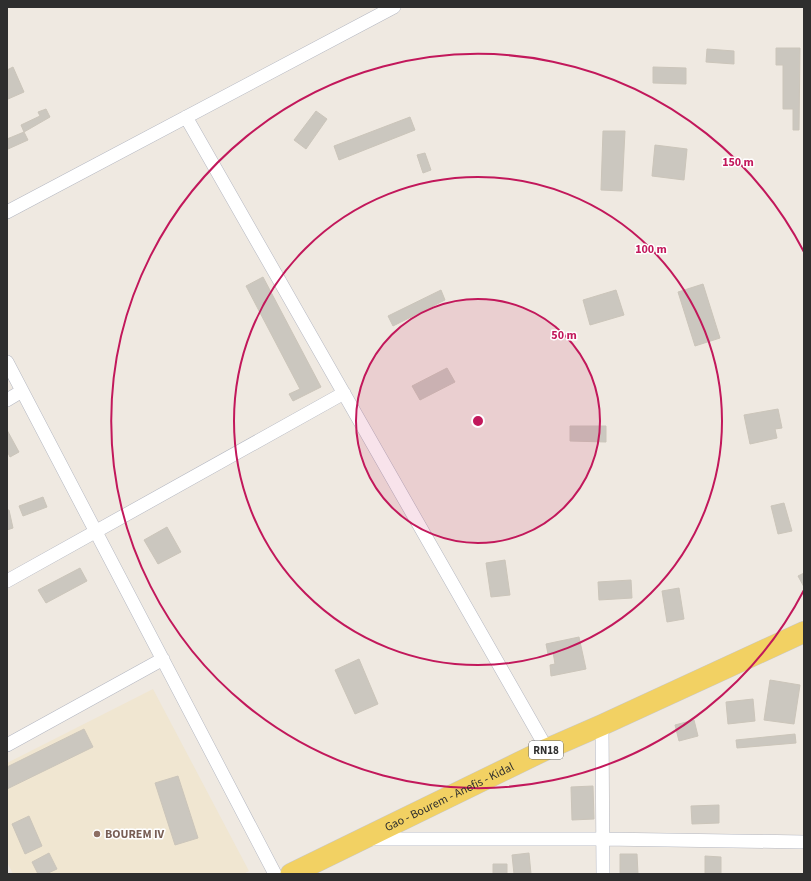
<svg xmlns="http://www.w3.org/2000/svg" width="811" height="881" font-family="'Source Sans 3',sans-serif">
  <rect width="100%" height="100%" fill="#efe9e1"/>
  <path fill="#f0e6d1" d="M153,689l96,182 -6,3h-230l-6,-12v-99z"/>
  <path fill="#cbc7bf" stroke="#cbc5ba" d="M776,48h24l-1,82h-6v-21h-10v-44h-7z
    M707,49l27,2v13l-28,-2z
    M13,67l11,25 -16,7 -1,-2v-27z
    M653,67l33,1v16l-33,-1z
    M46,109l4,8 -26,15 -3,-7 19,-9 -2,-4z
    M316,111l11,8 -21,30 -12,-9z
    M410,117l5,13 -76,30 -5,-14z
    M603,131h22l-3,60 -21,-1z
    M24,132l4,8 -20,9 -1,-10z
    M655,145l32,4 -3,31 -32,-4z
    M425,153l6,17 -8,3 -6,-18z
    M263,277l58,110 -28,14 -4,-7 11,-5 -54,-103z
    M703,284l17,54 -25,8 -17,-54z
    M441,290l4,10 -52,26 -5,-10z
    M616,290l8,25 -34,10 -7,-25z
    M447,368l8,14 -35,18 -8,-14z
    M778,409l4,19 -7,1 2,9 -27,6 -6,-29z
    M570,426h36v16l-36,-1z
    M7,430l12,22 -9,5 -3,-6z
    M43,497l4,10 -24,9 -4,-10z
    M784,503l8,28 -14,3 -7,-28z
    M7,510h2l4,18 -6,2z
    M167,527l14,25 -23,12 -14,-24z
    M505,560l5,35 -19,2 -5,-34z
    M80,568l7,13 -41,22 -8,-13z
    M804,573v14l-6,-11z
    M631,580l1,18 -33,2 -1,-18z
    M679,588l5,31 -17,3 -5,-31z
    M579,637l7,32 -35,7 -1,-11 5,-1 -2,-12 -5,2 -2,-10z
    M359,659l19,45 -23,10 -20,-44z
    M770,680l30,5 -6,39 -30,-4z
    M753,699l2,22 -27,3 -2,-22z
    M694,720l4,16 -19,5 -4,-16z
    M84,729l9,18 -86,42v-22z
    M795,734l1,9 -59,5 -1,-8z
    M178,776l20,62 -23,7 -20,-62z
    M593,786l1,33 -22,1 -1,-33z
    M719,805v18l-27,1 -1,-18z
    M29,816l13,30 -17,8 -13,-30z
    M49,853l8,16 -11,5h-8l-6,-12z
    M529,853l2,21h-17l-2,-19z
    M620,854h17l1,20h-18z
    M705,856l16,1v17h-16z
    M493,864h14v10h-14z"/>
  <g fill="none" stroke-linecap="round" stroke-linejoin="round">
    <defs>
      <path id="street" d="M186,117l361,632
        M7,212l387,-205
        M7,362l268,512
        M7,400l15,-9
        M7,581l337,-188
        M602,725l1,149
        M7,745l156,-86
        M368,839h235l201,3"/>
      <g id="primary">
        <path id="s1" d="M291,874l256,-125 55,-24 202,-93"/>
      </g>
    </defs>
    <use href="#street" stroke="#b4b7c1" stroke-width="14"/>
    <use href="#primary" stroke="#c9c9c9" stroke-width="22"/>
    <use href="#street" stroke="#fff" stroke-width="13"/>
    <use href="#primary" stroke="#f2d163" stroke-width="21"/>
  </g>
  <circle cx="478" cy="421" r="122" fill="#c2185b" fill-opacity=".12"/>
  <g fill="none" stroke="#c2185b" stroke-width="2">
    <circle cx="478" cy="421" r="122"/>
    <circle cx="478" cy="421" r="244"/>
    <path d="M804 590A367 367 0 1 1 804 252"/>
  </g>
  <circle fill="#8d6e63" stroke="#fff" stroke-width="1.5" cx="97" cy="834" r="4"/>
  <g text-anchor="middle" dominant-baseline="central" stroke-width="3" stroke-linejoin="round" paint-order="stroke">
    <rect fill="#fff" stroke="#6d6d6d" stroke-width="1" x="529" y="741" width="34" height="18" rx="3"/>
    <g font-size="11" font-weight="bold" fill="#2e2e2e">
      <text x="546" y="750">RN18</text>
    </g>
    <g font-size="12" fill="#2e2e2e" stroke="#fff">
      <text stroke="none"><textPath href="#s1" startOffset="176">Gao - Bourem - Anefis - Kidal</textPath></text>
    </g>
    <g font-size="12" font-weight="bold" fill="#785e54" stroke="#fff" text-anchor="start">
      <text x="105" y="834">BOUREM IV</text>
    </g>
  </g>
  <circle cx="478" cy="421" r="6" fill="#c2185b" stroke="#fff" stroke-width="2"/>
  <g font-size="12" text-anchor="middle" font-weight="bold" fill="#c2185b" stroke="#fff" stroke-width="3" stroke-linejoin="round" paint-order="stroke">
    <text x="738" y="166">150 m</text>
    <text x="651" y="253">100 m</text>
    <text x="564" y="339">50 m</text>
  </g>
  <rect width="811" height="881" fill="none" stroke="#2e2e2e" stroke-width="16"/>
</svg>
